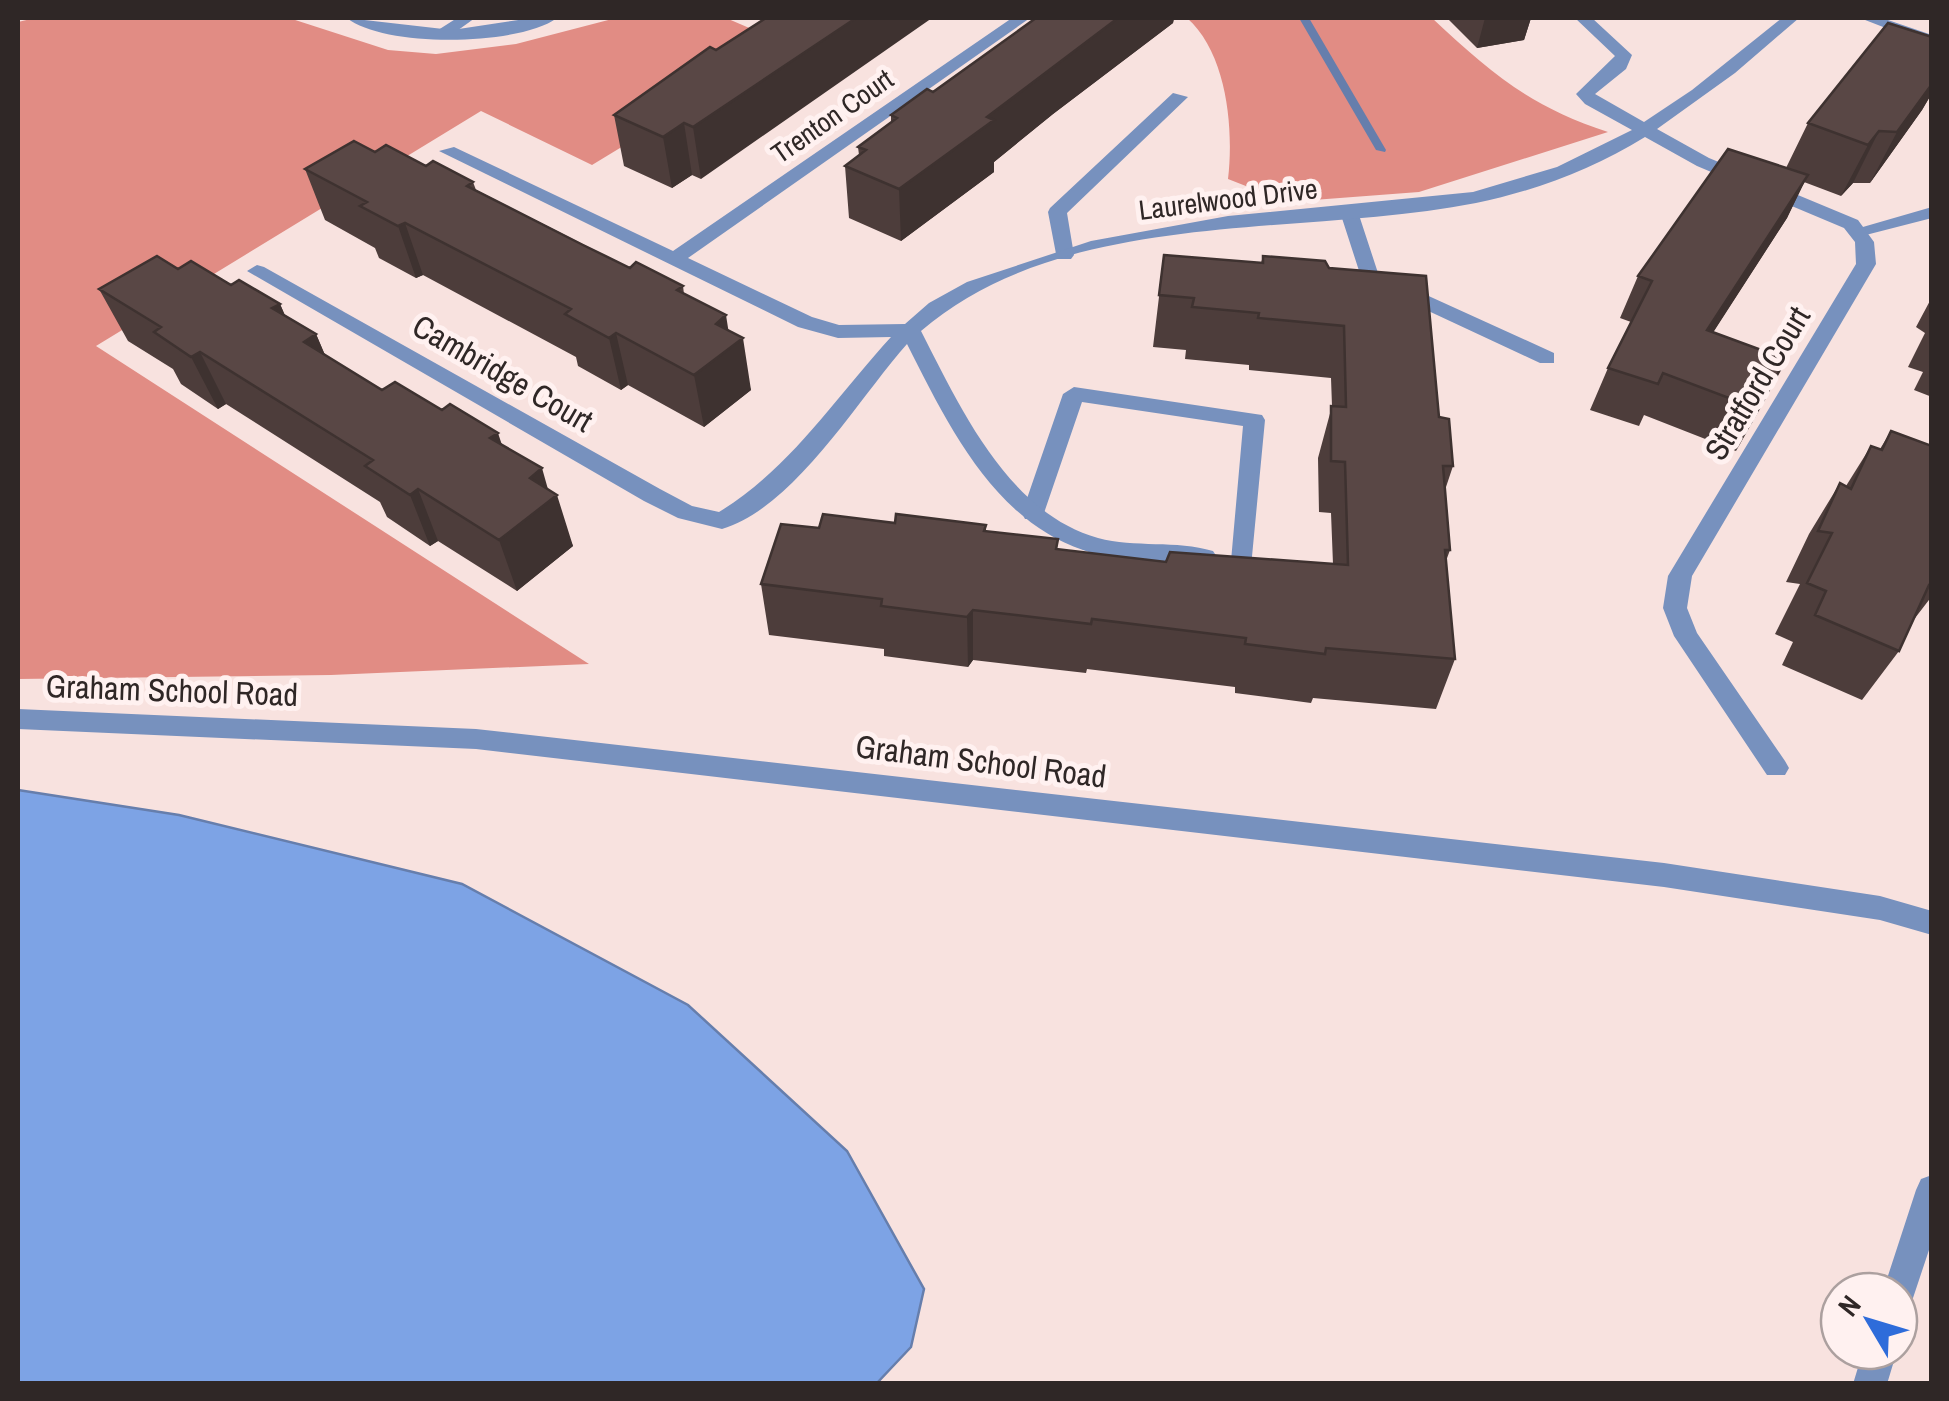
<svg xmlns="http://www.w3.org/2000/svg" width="1949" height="1401" font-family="'Archivo Narrow',sans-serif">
  <rect width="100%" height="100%" fill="#f8e2df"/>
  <path fill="#e18c84" d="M35,18h254l99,32 48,4 80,-10 100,-26h110l35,15 73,-15 -242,147 -111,-54 -385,235 493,318 -258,11 -313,4v-657z
    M1187,18h245c59,55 97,88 176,114l-189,60 -132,10 -59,-23c6,-50 -1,-126 -41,-161z"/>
  <path fill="#7da3e5" stroke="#667eac" stroke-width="2.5" d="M18,790l161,25 283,69 226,121 159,146 77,138 -13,58 -35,37 -858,-2z"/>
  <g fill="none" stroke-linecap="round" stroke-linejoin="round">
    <path fill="#667eac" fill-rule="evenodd" d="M1299,18h10l77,132 -1,2 -9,-2z"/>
    <path fill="#7791be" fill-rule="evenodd" d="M457,18h18l-28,20h-12v-6z
      M1173,93l15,4 -121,116 7,42 -3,4h-14l-9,-47 2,-4z
      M1349,206l9,6 20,61 176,80v10h-14l-178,-83 -22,-68z
      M1932,207v11l-74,19 -9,-6z
      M1074,387l188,28 3,5 -14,147 -8,2 -12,-8 12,-135 -161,-24 -38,111 -3,6h-16l-3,-6 41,-119z"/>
    <path fill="#7791be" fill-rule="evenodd" d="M347,18l105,12 80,-12h25c-38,28 -173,30 -210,0z
      M1012,18h18l-342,240 124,59 27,8 66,-1 24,-21 38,-21 124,-41 137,-25 245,-24 84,-25 75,-37 -47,-26 -9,-10 39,-38 -40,-38h17l40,37 -6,14 -31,25 49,28 48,-32 90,-72h17l-64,55 -78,56 52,29 149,62 16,22 2,22 -184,312 -5,32 10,25 88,128 4,7 -4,7h-18l-93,-139 -11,-28 5,-32 188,-312 -1,-22 -11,-14 -147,-62 -52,-29c-52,32 -110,54 -169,66 -175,35 -410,3 -555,128 39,76 87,182 177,207 37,10 78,2 115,13l4,6 -12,8c-40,-3 -84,-1 -122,-15 -90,-30 -136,-127 -176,-206 -49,55 -112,163 -185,185l-44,-11 -34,-17 -397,-230 10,-6 7,2 396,222 32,17 27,6c72,-44 116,-114 172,-175l-53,1 -40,-11 -359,-176 15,-4 219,104z
      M1860,18h22l50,17v11z"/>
    <path fill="#7791be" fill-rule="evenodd" d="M18,709l458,20 1188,134 216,33 52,15v24l-52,-15 -216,-33 -1188,-138 -458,-20z
      M1932,1175v66l-21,63 -12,4v-17h-16l33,-101 5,-11z
      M1863,1351h34l-10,33h-34z"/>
  </g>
  <path fill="#4d3d3b" d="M1036,18h138l-1,5 -120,91 -59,48v10l-93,69 -52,-23 -4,-52 14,-11 -1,-8 33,-25v-7l42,-23z
    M1447,18h84l-7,22 -47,8z
    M1932,37v56l-10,17 -52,73h-17l-12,13 -37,-14 -17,36 -74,114 73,27 -50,92 -92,-36 -5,11 -49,-16 18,-42 23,-46 -11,-4 18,-42 148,-108 22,-45z
    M710,47l-9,132 -9,-4 -20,13 -48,-22 -10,-51z
    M375,152l51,14 47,16 3,8 154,78 53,18 1,8 44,36 23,60 -47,37 -76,-42 -7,5 -43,-24 -2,-9 -153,-82 -7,3 -37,-20 -4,-10 -50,-28 -20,-51z
    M1164,255l97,8 2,-7 62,5 114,156 14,49 -8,24 5,60 -4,11 9,98 -19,50 -123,-11 -2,5 -76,-10v-6l-148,-18 -1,4 -113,-13 -5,7 -84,-11v-7l-115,-14 -8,-51 58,-56 76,-5 91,2v6l72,8 -1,10 109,13 167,2 -2,-51 -12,-1 -1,-54 14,-52 -1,-28 -82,-8v-5l-64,-6 1,-9 -33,-3z
    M178,269l102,35 5,12 31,18 9,21 57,35 120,54 46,45 25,57 -56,45 -79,-50 -8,5 -43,-29 -7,-15 -154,-98 -8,5 -37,-25 -8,-15 -45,-28 -29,-52z
    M1932,297v100l-18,-7 9,-18 -15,-5 17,-34 -9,-6z
    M1891,431l41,15v150l-20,26 -13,29 -37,49 -80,-35 11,-23 -18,-8 25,-50 -14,-2 23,-48 31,-51 6,3 25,-40 9,3z"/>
  <path fill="#3e3230" d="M856,18h76l-231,161 -8,-52z
    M1118,18h56l-1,5 -120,91 -59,48v10l-93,69 -2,-52 88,-72z
    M1485,18h46l-7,22 -47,8z
    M1932,84v9l-10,17 -52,73 27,-51z
    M684,123l8,52 -20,13 -9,-51z
    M1879,131l-26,52 -12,13 27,-51z
    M1808,175l-21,43 -100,155 20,-43z
    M405,223l18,52 -7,3 -18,-52z
    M280,304l23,52 -31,-48z
    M726,315l5,32 12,-9 8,52 -47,37 -10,-52 22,-51z
    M616,333l12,52 -7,5 -12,-52z
    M316,334l22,52 -34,-44z
    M200,352l26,52 -8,5 -27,-52z
    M1786,359l-22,43 -28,49 22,-42z
    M498,433l17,51 -25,-46z
    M542,468l9,32 6,-5 16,51 -56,45 -18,-51 31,-62z
    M418,489l20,52 -8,5 -20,-51z
    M973,610v50l-5,7 -1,-50z"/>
  <path fill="#594745" stroke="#3e3230" stroke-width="2.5" d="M766,18h90l-163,109 -9,-4 -21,14 -49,-22 96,-68 6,3z
    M1036,18h82l-131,99 7,3 -95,69 -54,-23 21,-16 -8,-3 39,-29 -6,-3 36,-26 6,3z
    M1888,23l44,14v47l-35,48 -18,-1 -11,14 -60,-22z
    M354,141l21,11 11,-7 40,21 7,-5 40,21 -6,4 116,59 47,23 6,-6 47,24 -6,4 49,25 -10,9 27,14 -49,37 -78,-42 -7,5 -44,-24 6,-5 -166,-86 -7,3 -38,-20 7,-4 -62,-33z
    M1728,149l80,26 -101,155 79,29 -28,50 -95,-36 -5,11 -50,-16 44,-87 -14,-5z
    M1164,255l99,8v-7l62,5 4,7 97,8 13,141 10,2 4,47h-10l7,84h-5l10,109 -129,-11 -1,6 -80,-10 1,-6 -154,-19 -1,5 -118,-14 -6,7 -86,-11 1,-7 -121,-15 20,-60 38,4 4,-14 72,9 1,-9 90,11 -2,6 74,8 -2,10 110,13 4,-10 178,13 -3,-103 -14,-1v-55l15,1 -2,-81 -86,-8 1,-5 -67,-6 2,-9 -35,-3z
    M157,256l21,13 13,-8 40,24 8,-5 41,24 -8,4 44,26 -12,8 78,48 13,-8 47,28 8,-6 48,29 -8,5 52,30 -12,10 27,17 -58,45 -81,-51 -8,6 -45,-29 8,-6 -173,-108 -9,5 -37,-25 7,-5 -62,-38z
    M1891,431l41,15v140l-3,-1 -30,66 -84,-36 11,-24 -19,-8 25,-50 -14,-2 22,-48 11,6 20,-43 11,4z"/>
  <g text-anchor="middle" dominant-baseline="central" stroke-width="10" stroke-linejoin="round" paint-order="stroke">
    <g font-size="28" fill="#2f2726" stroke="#fff1f0">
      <text transform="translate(832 116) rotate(-35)">Trenton Court</text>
      <text transform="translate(1228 199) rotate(-7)">Laurelwood Drive</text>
    </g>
    <g font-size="32" fill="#2f2726" stroke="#fff1f0">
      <text transform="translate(503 373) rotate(30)">Cambridge Court</text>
      <text transform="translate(1757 383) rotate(-59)">Stratford Court</text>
      <text transform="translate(172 690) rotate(2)">Graham School Road</text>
      <text transform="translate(981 761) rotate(7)">Graham School Road</text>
    </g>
  </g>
  <rect width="1949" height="1401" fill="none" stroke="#2f2726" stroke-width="40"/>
  <g transform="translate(1869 1321) rotate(308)"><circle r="48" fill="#fff1f0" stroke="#aca09f" stroke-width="2.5"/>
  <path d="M0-8L18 38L0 25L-18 38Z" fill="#2e6cda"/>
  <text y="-15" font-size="28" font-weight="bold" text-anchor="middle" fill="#2f2726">N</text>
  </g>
</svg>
